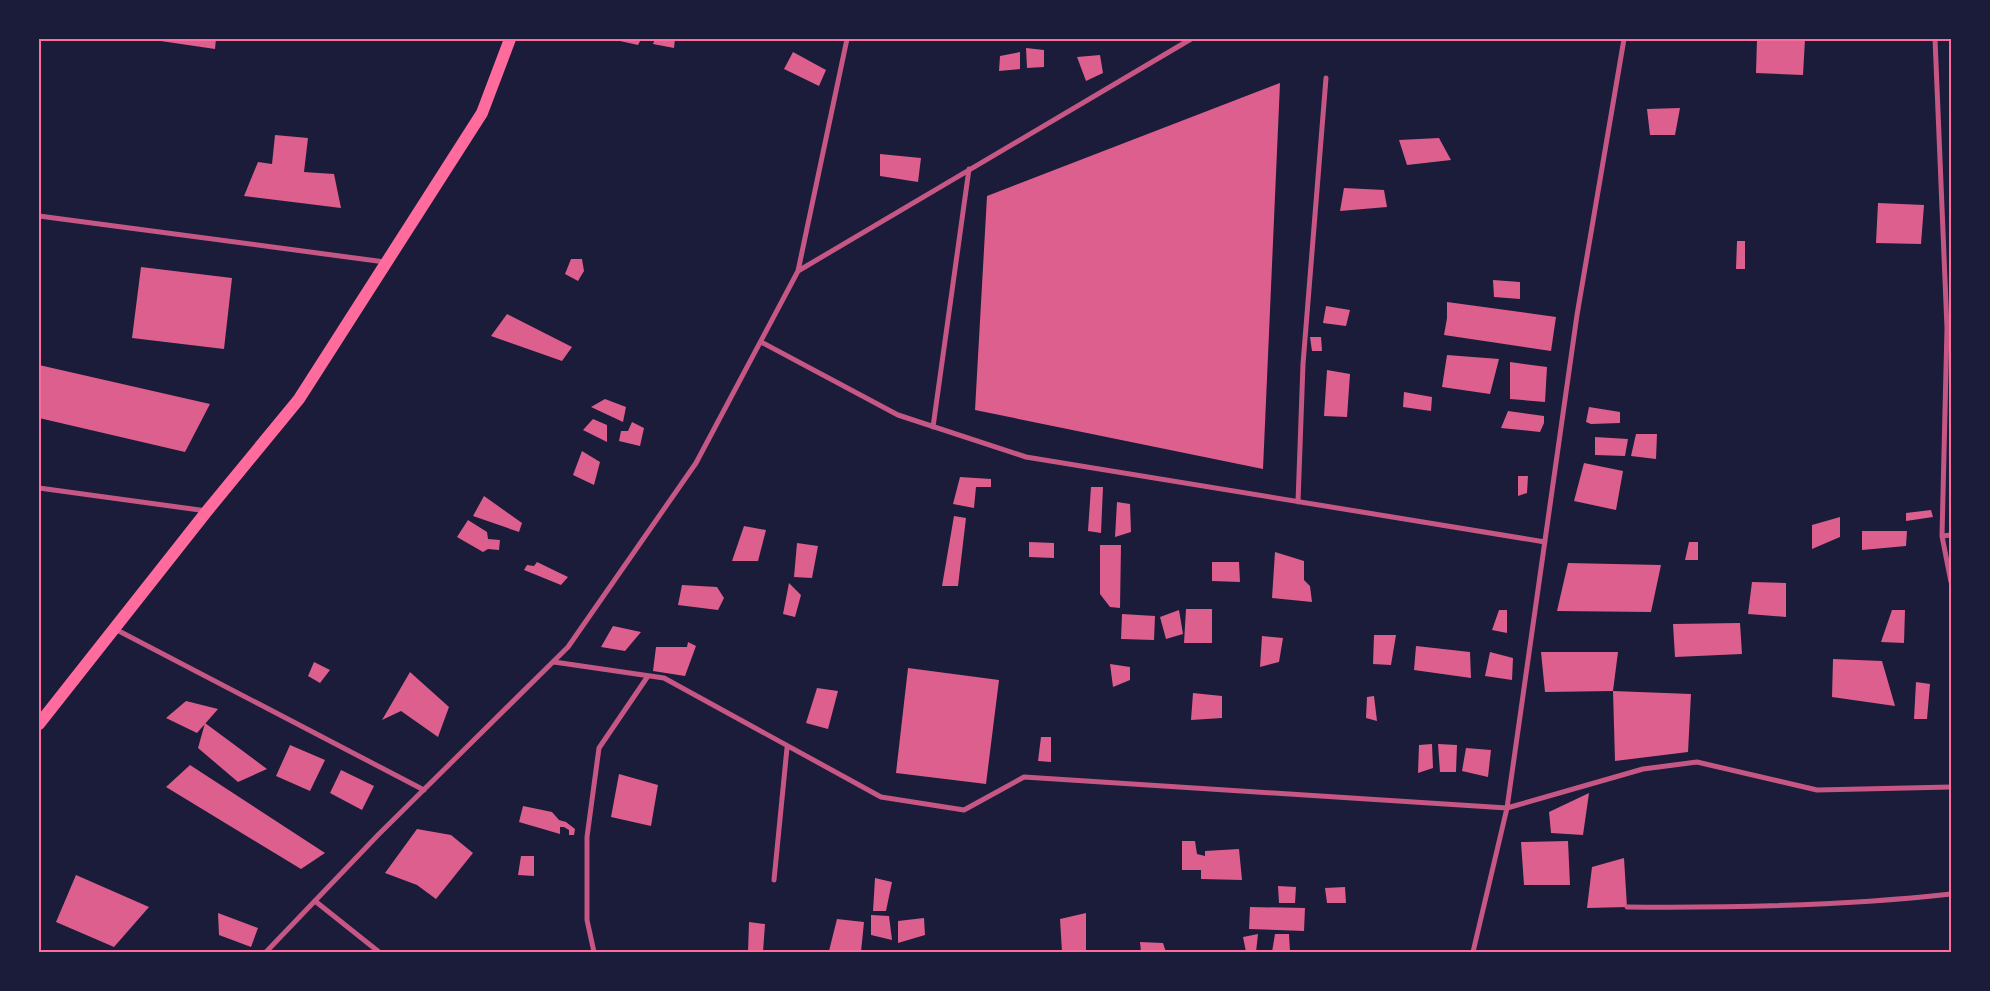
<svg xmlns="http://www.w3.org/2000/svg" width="1990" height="991" font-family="Arial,sans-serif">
  <rect width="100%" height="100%" fill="#1b1b3a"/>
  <path fill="#dd5f8e" d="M147,39h69l-1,10z
    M611,39h30l-3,6z
    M655,39h20l-1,9 -21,-4z
    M1757,39h48l-2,36 -47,-2z
    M1026,48l18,2v17l-17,1z
    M793,52l33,18 -7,16 -35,-17z
    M1020,52v17l-21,2 1,-15z
    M1100,55l3,18 -17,8 -9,-24z
    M1280,83l-17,386 -288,-59 12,-214z
    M1680,108l-5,27h-25l-3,-26z
    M275,135l33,3 -4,34 30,2 7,34 -97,-12 14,-34 14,2z
    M1439,138l12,22 -44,5 -8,-25z
    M880,154l41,4 -3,24 -38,-6z
    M1344,188l40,2 3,17 -47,4z
    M1878,203l46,2 -3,39 -45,-1z
    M1737,241h8v28h-9z
    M571,259h11l2,12 -6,10 -13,-7z
    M141,267l91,11 -8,71 -92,-11z
    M1493,280l27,2v17l-26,-2z
    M1447,302l109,15 -5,34 -107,-16 3,-17z
    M1326,306l24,4 -4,16 -23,-3z
    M507,314l65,33 -10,14 -71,-25z
    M1310,337h11l1,14h-10z
    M1447,355l52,4 -9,35 -48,-7z
    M1510,362l37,5 -2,35 -35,-3z
    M39,365l171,39 -25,48 -146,-34z
    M1327,370l23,4 -3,43 -23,-1z
    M1404,392l28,5 -1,14 -28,-4z
    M605,399l21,8 -3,15 -32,-15z
    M1589,407l31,5v11l-29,1 -5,-2z
    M1508,411l36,5v7l-4,9 -39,-4z
    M593,419l14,6v17l-24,-12z
    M632,422l12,6 -4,18 -21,-5 2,-10h7z
    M1636,434h21l-1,25 -25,-3z
    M1595,437l33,2 -3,17 -30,-1z
    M582,451l18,11 -6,23 -21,-10z
    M1584,463l39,8 -7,39 -42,-9z
    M1518,476h10l-1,17 -9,3z
    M960,477l31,2v8h-15l-2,21 -21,-4z
    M1091,487h12l-2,46 -13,-2z
    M484,496l38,27 -3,9 -46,-16z
    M1117,502l13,2 1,28 -16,5z
    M1931,510l2,7 -27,4v-8z
    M954,516l12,2 -8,68h-16z
    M1840,517v20l-28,12v-24z
    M468,520l19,12 1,7 12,1 -1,10 -11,-1 -5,3 -26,-15z
    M744,526l22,4 -8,31h-26z
    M1862,531h45l-1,15 -44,4z
    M1029,542l25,1v15l-25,-1z
    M1689,542h9v18h-13z
    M797,543l21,3 -6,32 -18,-1z
    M1100,545h21l-1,63 -10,-1 -10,-13z
    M1275,552l29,9v19l6,6 2,16 -40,-4z
    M537,562l31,15 -7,8 -37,-15 3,-5 7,1z
    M1212,562h27l1,20 -28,-1z
    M1568,563l93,2 -10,47 -94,-1z
    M1752,582l34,1v34l-38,-3z
    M789,583l12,12 -6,22 -12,-3z
    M682,585l35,2 7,11 -6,12 -40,-5z
    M1186,609h26v34h-28z
    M1179,610l4,24 -17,5 -6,-22z
    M1499,610h8v23l-15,-3z
    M1892,610h13l-1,33 -23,-1z
    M1122,614l33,2 -1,24 -33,-1z
    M1740,623l2,31 -67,3 -2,-33z
    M613,626l28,6 -16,19 -24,-4z
    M1374,635h22l-5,30 -18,-1z
    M1262,636l21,2 -4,24 -19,5z
    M688,642l8,4 -11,30 -32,-5 3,-24h31z
    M1416,646l54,6 1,26 -57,-8z
    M1490,652l23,6 -1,22 -27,-4z
    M1541,652h77l-5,39 -68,1z
    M1833,659l49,2 13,45 -63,-9z
    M314,662l16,8 -10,13 -12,-7z
    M1110,664l20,3v13l-17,7z
    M908,668l91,12 -13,104 -90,-11z
    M410,672l39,35 -11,30 -37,-26 -19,9z
    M1916,682l14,2 -3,35h-13z
    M817,688l21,3 -10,38 -22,-6z
    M1613,691l78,3 -3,58 -73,9z
    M1193,693l29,3v22l-31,2z
    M1374,696l3,25 -11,-3 1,-21z
    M186,701l32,8 -21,24 -31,-15z
    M205,723l62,46 -29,13 -40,-34z
    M1041,737h10v25l-13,-1z
    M1432,744l1,24 -15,5 1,-28z
    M1438,744l19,1 -1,27h-16z
    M290,745l35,15 -15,31 -34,-15z
    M1466,748l25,2 -3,27 -26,-6z
    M190,765l135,88 -24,16 -135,-82z
    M341,770l33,16 -12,24 -32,-17z
    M619,774l39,11 -7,41 -40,-9z
    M1589,793l-6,42 -32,-2 -2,-21z
    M523,806l29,6 7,8 7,2 9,7 -1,6h-5v-5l-5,-3h-4v7l-41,-12z
    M417,829l34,6 22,18 -37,46 -19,-14 -32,-12z
    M1182,841h13l2,13 8,2v-5l34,-2 3,31 -41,-1v-9h-19z
    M1568,841l2,44h-46l-3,-43z
    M521,856h13v20l-16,-1z
    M1624,858l3,49 -40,1 5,-41z
    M76,875l73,32 -35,40 -58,-25z
    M875,878l17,4 -6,29h-13z
    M1278,886l18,1 -1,16h-16z
    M1345,887l1,16h-19l-2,-15z
    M1250,907l55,1 -1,23 -55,-2z
    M218,913l40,15 -7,19 -32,-12z
    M1086,913v39h-24l-2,-33z
    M871,915l18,1 3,24 -21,-5z
    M924,918l1,17 -27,8v-22z
    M837,919l27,3 -3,30 -32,-1z
    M749,922l16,2 -2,28h-15z
    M1258,934l-2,18h-10l-3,-15z
    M1275,934h14l1,18h-18z
    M1140,942l23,1 3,9h-25z"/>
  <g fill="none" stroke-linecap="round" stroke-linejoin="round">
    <path stroke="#c65784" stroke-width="5" d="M1935,39l12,289 -5,208 9,46
      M39,216l346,46
      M798,271l393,-232
      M761,342l137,73 128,42 519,85
      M933,427l36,-258
      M39,488l168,23
      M1298,502l5,-138 23,-286
      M1942,536l9,-1
      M115,629l309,161
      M554,662l110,16 217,119 83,13 60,-33 483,31 136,-39 54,-7 120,28 134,-3
      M774,880l13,-132
      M315,901l64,51
      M1627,907c109,1 216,-1 324,-13
      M266,952l112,-117 190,-188 128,-184 102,-192 49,-232
      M594,952l-7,-32v-83l12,-89 49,-72
      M1473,952l34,-144 70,-493 47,-276"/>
    <path stroke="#ff6b9d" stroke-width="12" d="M39,724l168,-213 92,-112 183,-286 28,-74"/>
  </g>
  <rect width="1990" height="991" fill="none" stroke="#1b1b3a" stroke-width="80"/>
  <rect x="40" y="40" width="1910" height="911" fill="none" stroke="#ff6b9d" stroke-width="2"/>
</svg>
